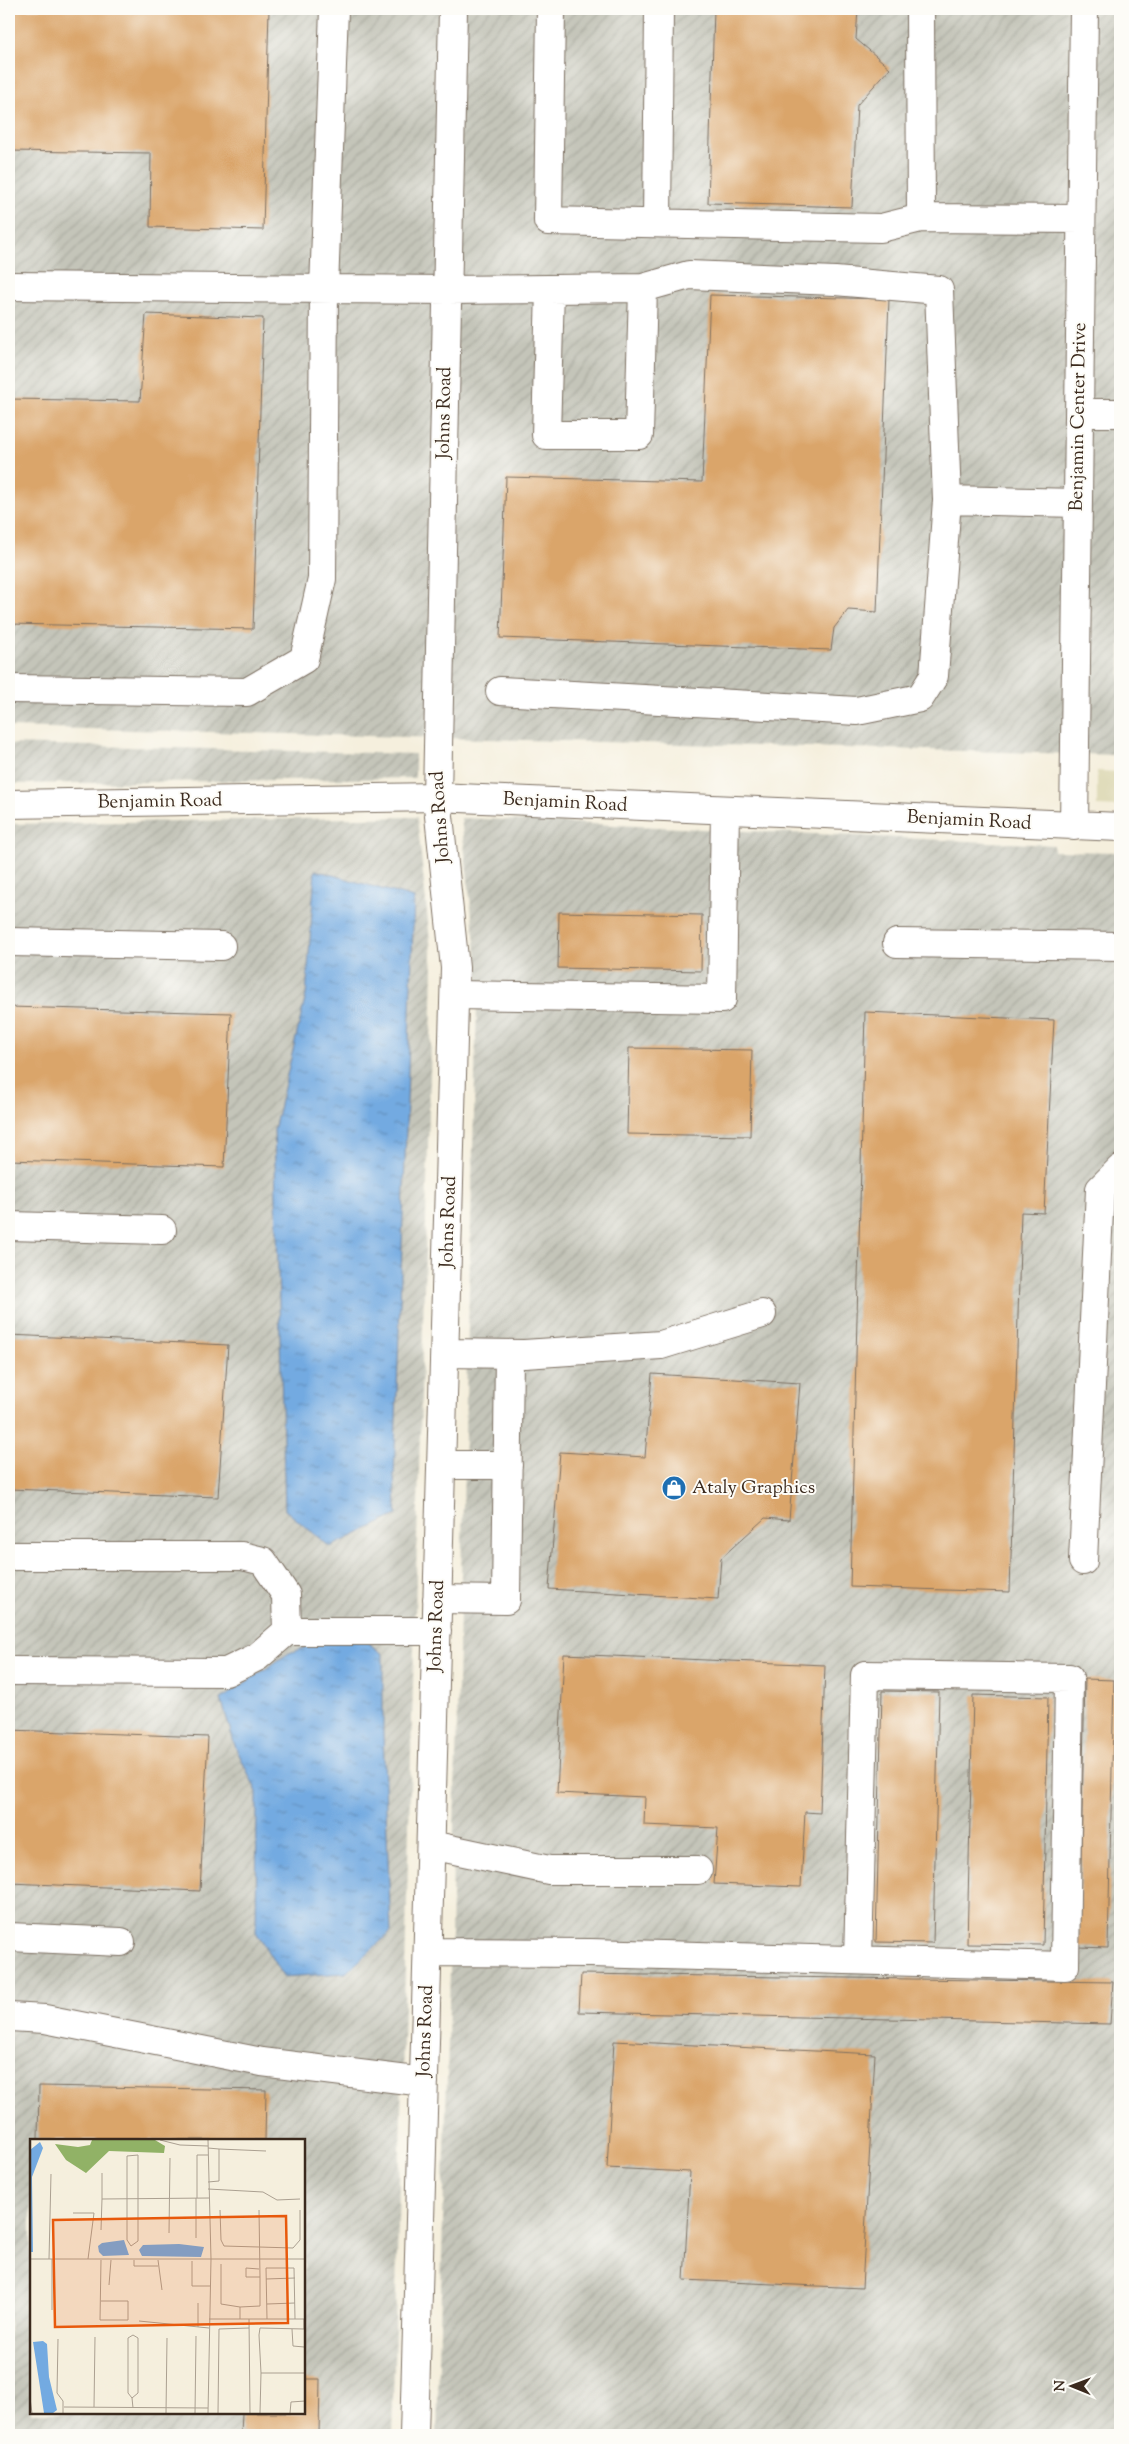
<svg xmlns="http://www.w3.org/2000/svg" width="1129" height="2444" font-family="'Sorts Mill Goudy',serif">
  <defs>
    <pattern id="industrial-furrows" width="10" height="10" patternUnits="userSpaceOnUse" patternTransform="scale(1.25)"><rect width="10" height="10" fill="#c4c5b9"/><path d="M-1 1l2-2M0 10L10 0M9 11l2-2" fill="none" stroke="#a9a99f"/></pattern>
    <pattern id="water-ripples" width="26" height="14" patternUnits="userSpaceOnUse" patternTransform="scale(1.25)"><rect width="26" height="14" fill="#73aae1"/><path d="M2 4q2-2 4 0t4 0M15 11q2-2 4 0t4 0" fill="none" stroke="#608bb6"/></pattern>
  </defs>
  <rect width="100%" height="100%" fill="#fdfcf7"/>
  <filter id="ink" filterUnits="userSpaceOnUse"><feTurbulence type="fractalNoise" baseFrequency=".02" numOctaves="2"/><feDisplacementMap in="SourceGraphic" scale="10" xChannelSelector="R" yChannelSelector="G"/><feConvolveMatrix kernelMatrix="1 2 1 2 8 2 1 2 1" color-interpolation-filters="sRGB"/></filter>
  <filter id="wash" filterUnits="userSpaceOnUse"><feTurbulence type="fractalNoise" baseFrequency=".0096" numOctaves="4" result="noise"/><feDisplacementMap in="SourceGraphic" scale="20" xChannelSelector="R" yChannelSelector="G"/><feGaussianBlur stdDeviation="1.12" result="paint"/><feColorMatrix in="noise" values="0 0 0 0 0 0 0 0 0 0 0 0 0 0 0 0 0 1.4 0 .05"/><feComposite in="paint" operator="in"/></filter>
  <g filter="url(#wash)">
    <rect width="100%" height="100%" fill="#f5efdd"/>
    <path fill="#e0dcbb" d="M1097,771l23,1v35l-23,-1z"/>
    <path fill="url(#industrial-furrows)" fill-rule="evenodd" d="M9,9h1111v746l-1111,-28z
      M9,744l406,10v24l-406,6z
      M417,817l16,152 -41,1466h-383v-1611zM315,870l99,28 -21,580 4,37 -123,-385 32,-135zM383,1654v79l-127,199 1,-140zM31,2140h273v273h-273z
      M461,818l593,27v6l66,1v1583h-683l41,-1466z"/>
    <path fill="url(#water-ripples)" stroke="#576a80" d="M315,870l99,28 -20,580 3,37 -67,32 -45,-37 -11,-380 32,-135z
      M352,1631l31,23v79l8,199 -45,41 -63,4 -27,-45 1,-140 -22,-46 -14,-47 68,-46z"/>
    <g id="blocks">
      <path fill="#daa56b" d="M9,9h260l-6,221 -113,-3 1,-74 -142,-2z
        M714,9h144l-2,30 34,29 -33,37 -5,102 -144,-4z
        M710,295l179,4 -12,313 -29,-2 -14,18 -3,22 -331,-12 6,-161 196,5z
        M146,314l117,4 -10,311 -244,-5v-225l131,2z
        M559,912l143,3 -1,56 -143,-3z
        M9,1007l222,6 -7,154 -215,-7z
        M865,1012l189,8 -10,193 -23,-1 -11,380 -160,-5z
        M629,1048l123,2 -2,86 -123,-2z
        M9,1335l219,10 -10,152 -209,-8z
        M652,1374l148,9 -11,137 -24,-2 -44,40 -3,41 -169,-10 11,-137 85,5z
        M564,1654l261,11 -5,148 -15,-1 -4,75 -87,-3 4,-56 -74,-3 1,-28 -88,-4z
        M1085,1679l29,1 -6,268 -29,-1z
        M882,1691l57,1 -6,251 -57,-1z
        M973,1695l75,2 -5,248 -76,-1z
        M9,1730l199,7 -8,154 -191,-8z
        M581,1974l532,8 -3,42 -531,-12z
        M614,2041l261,13 -13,234 -178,-8 6,-108 -83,-4z
        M39,2086l227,4 -1,50h-227z
        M304,2379h16l-1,56 -78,-2 1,-20h62z"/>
    </g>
  </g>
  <g filter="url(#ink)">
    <use href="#blocks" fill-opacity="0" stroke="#7c6f61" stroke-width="1"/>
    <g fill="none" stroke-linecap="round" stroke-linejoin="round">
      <defs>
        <path id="minor" d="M551,9l-3,212 333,7 40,-10 160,1
          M920,9l1,209
          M657,223l2,-214
          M9,286l439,4 195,-2 -4,147h-93l4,-146
          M643,288l46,-13 146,6 104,9 8,210 131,3
          M1079,413h41
          M9,689l238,3 57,-33 18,-80 2,-290 10,-280
          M500,691l357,20 63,-13 14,-22 13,-176
          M9,804l428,-7 683,30
          M1074,826l10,-817
          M9,942l212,4
          M897,943l223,3
          M455,995l267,4 3,-189
          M9,1226l153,4
          M445,1353l79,1 137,-9 101,-31
          M442,1465h66
          M9,1556h233l21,5 23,34 1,36 -30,26 -31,15 -217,-1
          M1083,1561l17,-372 20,-20
          M437,1599l69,1 3,-246
          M287,1631h150
          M431,1845l118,25h149
          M9,1937l112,5
          M428,1952l163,1 474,13 4,-288 -204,-3 -7,285
          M9,2017l36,2 217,43 162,20
          M414,2435l41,-1467 -18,-171 16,-788"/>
      </defs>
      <use href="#minor" stroke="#7c6f61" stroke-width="30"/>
      <use href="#minor" stroke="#fff" stroke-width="28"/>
    </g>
  </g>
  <defs>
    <symbol id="shop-disc" viewBox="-11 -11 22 22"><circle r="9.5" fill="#1f6fb2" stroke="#fdfcf7"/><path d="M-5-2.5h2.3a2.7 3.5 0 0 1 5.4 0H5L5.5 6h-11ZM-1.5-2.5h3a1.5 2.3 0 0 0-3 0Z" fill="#fff"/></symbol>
  </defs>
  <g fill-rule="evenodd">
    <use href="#shop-disc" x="660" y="1474" width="28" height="28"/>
  </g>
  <g text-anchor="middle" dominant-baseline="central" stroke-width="4" stroke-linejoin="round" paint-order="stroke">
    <g font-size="19" fill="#3b2a1e" stroke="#fdfcf7">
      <text transform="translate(445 413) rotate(-89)">Johns Road</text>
      <text transform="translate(1079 417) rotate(-89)">Benjamin Center Drive</text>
      <text transform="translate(160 802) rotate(-1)">Benjamin Road</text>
      <text transform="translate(565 803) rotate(3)">Benjamin Road</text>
      <text transform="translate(441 817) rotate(-94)">Johns Road</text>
      <text transform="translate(969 821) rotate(3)">Benjamin Road</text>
      <text transform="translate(449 1222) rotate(-88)">Johns Road</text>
      <text transform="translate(437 1626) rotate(-88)">Johns Road</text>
      <text transform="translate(426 2031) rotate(-88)">Johns Road</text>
    </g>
    <g font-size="19" fill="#3b2a1e" stroke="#fdfcf7" text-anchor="start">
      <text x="692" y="1488">Ataly Graphics</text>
    </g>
  </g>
  <g transform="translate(30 2139)">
    <rect width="275" height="275" fill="#f5efdd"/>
    <path d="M62,1h63l10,6 -1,7 -55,-2 -23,22 -20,-13 -11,-16 23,3 12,-2z" fill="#91b266"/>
    <path d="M10,3l3,6 -11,29 1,75h-3v-102zM94,101l5,15 -26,1 -4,-4 -1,-6 4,-3zM149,105l25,3 -3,10 -59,-1 -3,-6 4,-5zM13,202l4,3 2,33 8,33 -4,3h-9l-11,-71z" fill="#73aae1"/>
    <path fill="none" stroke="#aba091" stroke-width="1" d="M130,1l20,5 28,1M178,9l11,1v32l-11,1M189,10l47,2M178,50l55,3 14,8 23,-1M166,59v40M167,59v-43h11M72,60v-26M108,60v42l-7,5 -4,-6v-84l11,-1v44M190,71l1,30 3,6 69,2 7,-8v-30M229,71l1,67h-14v-9l13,1M43,74h21l-6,46M71,91l1,-31 107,-1M139,94l1,-75M0,120h275M19,120l2,-85M22,120v51M104,121v6h24M128,121l4,30M162,122v25h18M191,125v40l19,3M236,140l29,-1M79,146l2,-25M71,162h27v19h-28l1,-60M168,164v24M237,165l28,-1M179,180h96M210,180v-12l20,-1v-29M219,180l1,94M237,180l-1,-51h28l1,51M274,180v10l-44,-1 -1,7 2,38h44M109,182l70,7M262,190l1,17 11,1M275,190v24M28,200l-1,54 6,8v12M0,259l2,15M102,259l6,-5v-55l-5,-3 -5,3v55l4,5 1,10M34,268l144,1M64,268l1,-70M136,274l1,-75M165,274l1,-77M178,274l3,-154 -3,-119M188,274l1,-84 30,-1M230,274l1,-40M260,274l1,-11 14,-1"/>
    <path fill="#e8590c" fill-opacity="0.15" stroke="#e8590c" stroke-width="2.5" d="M256,77l2,107 -233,4 -2,-107z"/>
    <rect width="275" height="275" fill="none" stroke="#3b2a1e" stroke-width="2.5"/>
  </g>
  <rect width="1129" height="2444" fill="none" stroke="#fdfcf7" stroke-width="30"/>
  <g transform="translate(1072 2386) rotate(271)" stroke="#fdfcf7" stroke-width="4" paint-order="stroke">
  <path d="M0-4L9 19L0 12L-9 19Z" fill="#3b2a1e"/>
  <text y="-8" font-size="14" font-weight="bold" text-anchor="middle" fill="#3b2a1e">N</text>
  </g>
</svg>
